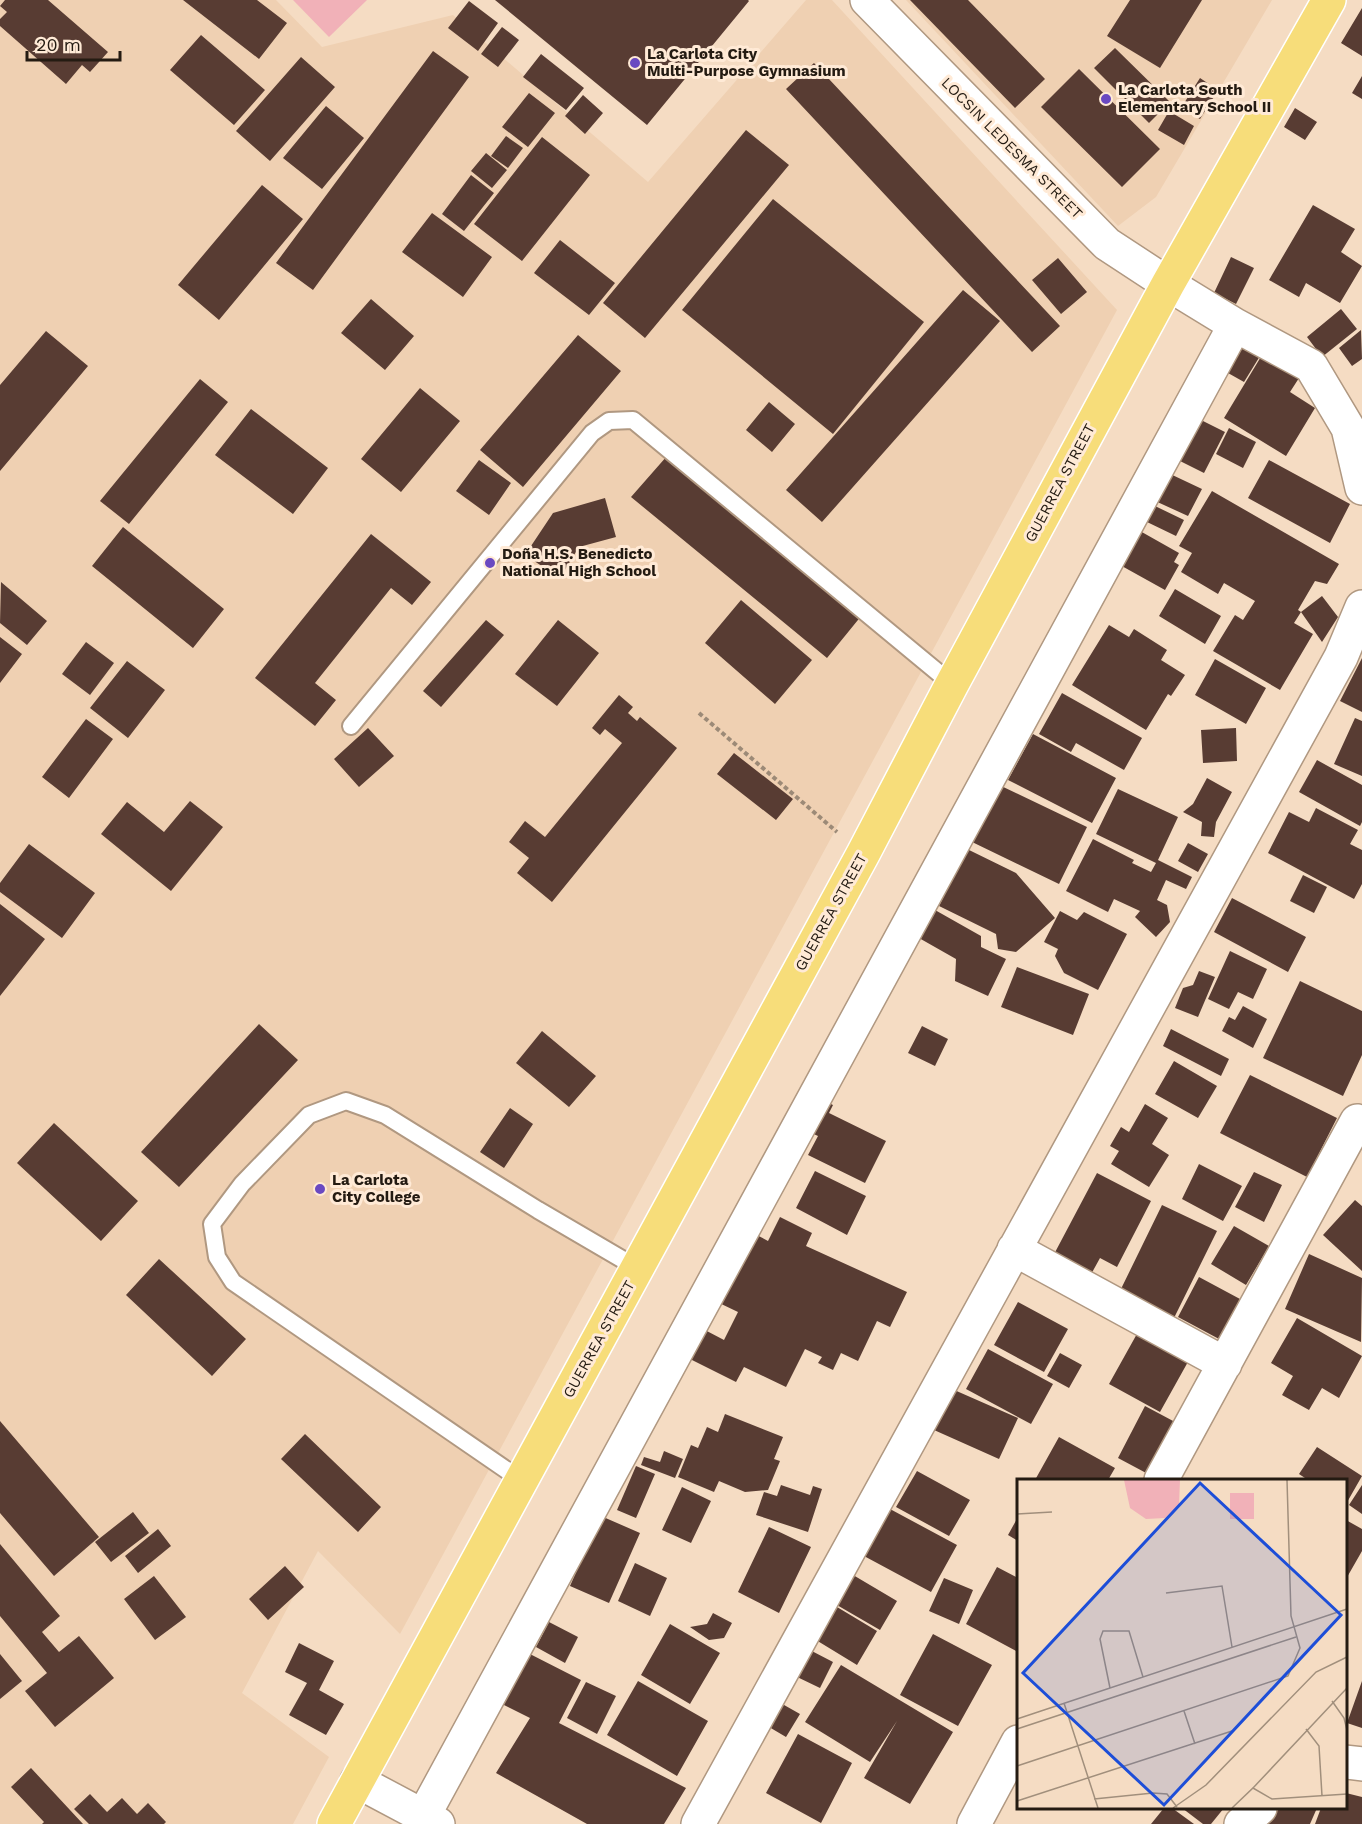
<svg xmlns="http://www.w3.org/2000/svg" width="1362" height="1824" font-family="'Work Sans',sans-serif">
  <rect width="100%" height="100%" fill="#f5dcc3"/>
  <path fill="#efd0b2" d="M0,0h276l46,47 131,-32 195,167 158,-182h26l285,310 -717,1324 -82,-83 -76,142 87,64 -36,67h-293z
    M906,0h366l-116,197 -38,29z"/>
  <path fill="#f1b1b8" d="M293,0h74l-38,37z"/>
  <path fill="#583c33" d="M5,0h43l60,52 -18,20 -8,-7 -16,19 -66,-58v-7l7,-7 -7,-6z
    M183,0h74l30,23 -28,36z
    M495,0h253l1,1 -102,124z
    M910,0h58l77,79 -30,29z
    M1130,0h72l-42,68 -53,-32z
    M469,1l29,22 -20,28 -30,-23z
    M1362,8v48l-21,-13z
    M502,27l17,13 -21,27 -17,-13z
    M201,35l64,55 -31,35 -64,-55z
    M1115,48l55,54 -21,21 -55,-55z
    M433,51l36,26 -156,213 -37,-27z
    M541,54l43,34 -18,22 -43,-33z
    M301,57l34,30 -65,74 -34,-30z
    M814,63l246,263 -28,26 -246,-263z
    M1079,69l81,80 -38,38 -81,-80z
    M1362,76v23l-10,-6z
    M1200,78l18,12 -18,29 -19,-11z
    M529,93l26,20 -27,34 -26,-20z
    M583,95l20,18 -18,21 -20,-18z
    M326,106l38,32 -42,51 -39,-31z
    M1295,108l22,14 -12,18 -21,-13z
    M1169,111l25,15 -10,19 -26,-15z
    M746,130l43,35 -144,173 -42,-35z
    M506,136l17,12 -15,20 -17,-12z
    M542,137l48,38 -68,86 -48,-37z
    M486,153l21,17 -15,18 -21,-17z
    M471,175l23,18 -30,38 -22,-17z
    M262,185l41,34 -84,101 -41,-35z
    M773,199l151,123 -91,112 -151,-124z
    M1313,205l42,24 -14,23 21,14 -22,37 -34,-20 -7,14 -30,-17z
    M432,213l60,44 -29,40 -61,-45z
    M560,240l55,43 -26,32 -55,-42z
    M1231,257l23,11 -18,36 -22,-11z
    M1058,258l29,34 -26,22 -29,-34z
    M963,290l37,31 -178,201 -36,-32z
    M371,299l43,37 -29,34 -44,-37z
    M1341,309l16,20 -35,28 -15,-20z
    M1361,330l1,29 -10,7 -13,-18z
    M46,331l42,35 -88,105v-86z
    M578,335l43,36 -98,116 -43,-37z
    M1243,346l17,10 -16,26 -16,-9z
    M1262,355l37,23 -9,14 25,16 -29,48 -62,-38z
    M200,379l28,23 -99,122 -29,-23z
    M420,388l40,33 -59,71 -40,-33z
    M769,402l26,22 -23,28 -26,-22z
    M251,409l77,59 -35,46 -78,-59z
    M1197,418l28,14 -21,41 -28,-14z
    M1229,428l27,14 -13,26 -27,-14z
    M667,456l195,159 -35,43 -196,-161z
    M479,460l32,23 -22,32 -33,-24z
    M1269,460l81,44 -20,39 -82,-45z
    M1166,472l36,17 -14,27 -35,-16z
    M1212,491l127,73 -12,20 -12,-3 -17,29 3,2 -7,11 19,11 -33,56 -67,-39 22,-36 8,5 12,-19 -31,-18 -6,11 -37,-22 11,-19 -13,-7z
    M605,498l11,39 -37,10 -19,31 -35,-23 28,-42z
    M1155,506l29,14 -8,16 -29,-14z
    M123,527l101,82 -31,39 -101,-82z
    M1140,531l39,22 -5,9 5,3 -14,25 -45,-25z
    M371,534l60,48 -19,23 -21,-17 -76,95 21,17 -21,26 -60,-48z
    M1,582l46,39 -20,24 -27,-22z
    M1175,589l46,27 -16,28 -46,-28z
    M1322,596l16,21 -16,25 -21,-30z
    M741,600l71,60 -37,44 -70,-61z
    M486,620l18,15 -63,72 -18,-16z
    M558,620l41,33 -42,53 -42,-32z
    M1109,625l20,12 5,-8 33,21 -6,10 24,15 -14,21 -3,-2 -22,36 -74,-45z
    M0,637l22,17 -22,29z
    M86,642l28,21 -24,32 -28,-21z
    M1362,658v54l-22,-11z
    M1215,659l51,29 -20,36 -51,-29z
    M127,661l38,29 -37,48 -38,-30z
    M1062,693l80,45 -18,32 -48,-27 -5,9 -32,-18z
    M619,695l14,12 -5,6 9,8 3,-4 37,31 -125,154 -35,-29 12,-15 -20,-16 16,-21 20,16 77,-94 -17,-14 -5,6 -8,-7z
    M1355,718l7,3v55l-28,-12z
    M86,719l27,20 -44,59 -27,-21z
    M368,728l26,28 -35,31 -25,-28z
    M1236,728l1,33 -34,2 -2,-33z
    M1033,734l83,44 -24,45 -84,-43z
    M734,753l59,46 -17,21 -59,-46z
    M1317,760l45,25v37l-2,4 -61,-34z
    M1207,778l25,14 -16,30 -2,15 -13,-1 1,-14 -19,-10 10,-8z
    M997,784l90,43 -28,57 -89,-43z
    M1118,789l60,28 -20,43 34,17 -6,12 -20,-9 -9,20 10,5 3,17 -14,15 -21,-20 5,-6 -26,-12 -6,13 -42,-21 27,-52 41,21 -2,3 19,9 5,-9 -60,-29z
    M190,801l33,26 -52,64 -70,-57 26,-32 37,30z
    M1316,808l42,22 -8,14 12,6v34l-8,15 -86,-46 21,-41 20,10z
    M1188,843l20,11 -10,18 -20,-11z
    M29,844l66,49 -33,45 -62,-46v-9z
    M967,849l49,24 39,45 -39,34 -18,-3 -2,-15 -57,-28z
    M1303,875l24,12 -13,26 -24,-12z
    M1232,898l74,39 -18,35 -74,-40z
    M0,904l45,35 -45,57z
    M935,910l46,26v11l25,12 -18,37 -33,-15 1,-22 -37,-21z
    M1060,911l17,9 7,-8 43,22 -29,56 -34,-17 -9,-17 3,-7 -14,-7z
    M1230,951l37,18 -14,30 -15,-7 -9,17 -21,-10z
    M1017,967l72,27 -16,41 -72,-28z
    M1199,971l16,6 -17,40 -23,-9 8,-20 10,-3z
    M1300,981l62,30v44l-19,41 -80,-38z
    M1243,1006l24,13 -14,29 -31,-17 7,-14 6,3z
    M259,1024l39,36 -119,127 -38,-35z
    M922,1026l26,13 -13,27 -27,-13z
    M1171,1029l58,30 -8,17 -58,-30z
    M542,1031l54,45 -27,31 -53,-44z
    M1174,1061l43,25 -19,32 -43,-24z
    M1250,1075l87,43 -30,59 -87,-44z
    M818,1098l15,7 -4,8 57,28 -21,42 -57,-28 10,-19 -15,-7z
    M1145,1104l23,14 -16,26 17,11 -20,32 -38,-23 8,-13 -9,-5 11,-19 8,5z
    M510,1108l23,16 -29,44 -24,-16z
    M54,1123l84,78 -37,40 -84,-78z
    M1199,1164l43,22 -19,35 -41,-22z
    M815,1171l51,25 -19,39 -51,-27z
    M1254,1172l28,13 -18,37 -29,-15z
    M1097,1173l54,28 -34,66 -17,-9 -11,20 -37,-20z
    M1355,1200l7,6v65l-39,-36z
    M1162,1205l55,26 -44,89 -54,-27z
    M780,1217l32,16 -6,13 101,46 -17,35 -13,-6 -19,40 -17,-8 -8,17 -15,-7 4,-6 -17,-8 -19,38 -42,-20 -8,15 -48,-24 15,-29 21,11 14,-28 -23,-11 38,-68 15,8z
    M1234,1226l35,20 -23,39 -35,-21z
    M1309,1254l53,24 -1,64 -76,-33z
    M159,1259l87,80 -34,37 -86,-81z
    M1199,1277l41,22 -21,40 -41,-22z
    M1018,1302l50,27 -24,43 -50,-27z
    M1297,1318l65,38 -23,42 -17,-10 -13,22 -27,-15 11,-19 -22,-13z
    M1138,1332l51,28 -29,52 -51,-28z
    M988,1349l65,35 -22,40 -65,-35z
    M1060,1353l22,12 -13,23 -22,-12z
    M952,1389l66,29 -19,41 -65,-29z
    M1145,1406l30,16 -27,52 -30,-16z
    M725,1414l58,23 -9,22 6,2 -12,29 -23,2 -26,-11 -5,11 -36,-15 13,-32 7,3 9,-21 11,5z
    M0,1421l99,116 -45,39 -54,-63z
    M305,1434l76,73 -23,25 -77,-73z
    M1059,1437l56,31 -7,12h-73z
    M1317,1447l45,29 -16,28v-24h-38l-9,-6z
    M664,1451l19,8 -8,19 -34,-13 3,-8 16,5z
    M636,1466l19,8 -19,44 -19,-8z
    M917,1471l53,29 -21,36 -53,-29z
    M781,1485l29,10 3,-9 9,3 -14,43 -52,-17 8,-23 13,4z
    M1362,1485v29l-13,-9z
    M682,1487l29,14 -20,42 -29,-13z
    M890,1509l67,36 -26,47 -67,-36z
    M133,1512l16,21 -38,29 -16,-20z
    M601,1516l39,17 -31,70 -39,-17z
    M1018,1517v24l-10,-6z
    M1346,1520l16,9v22l-16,28z
    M769,1527l42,20 -32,66 -41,-21z
    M158,1529l13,17 -33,27 -13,-17z
    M0,1544l60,72 -18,16 17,20 20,-16 35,42 -59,49 -30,-36 22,-18 -47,-57z
    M635,1563l32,15 -17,38 -32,-15z
    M285,1566l19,21 -36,33 -19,-21z
    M997,1567l21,11v74l-52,-28z
    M848,1572l49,29 -17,29 -50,-29z
    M154,1576l32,41 -31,23 -31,-41z
    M944,1578l29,12 -14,34 -30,-13z
    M827,1601l50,30 -20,34 -41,-25z
    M713,1613l19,10 -8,15 -15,2 -19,-13 17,-3z
    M549,1622l29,15 -13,26 -29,-16z
    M670,1624l50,29 -30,51 -49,-29z
    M933,1634l59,31 -34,61 -58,-31z
    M299,1643l35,18 -15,29 25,14 -18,31 -37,-20 18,-32 -22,-11z
    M806,1648l27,14 -13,26 -27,-13z
    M526,1652l55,28 -22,43 127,65 -22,36h-77l-91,-51 34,-55 -30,-15z
    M0,1654l22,27 -22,18z
    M841,1665l112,67 -43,72 -46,-26 33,-57 -27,41 -65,-40z
    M638,1681l70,40 -31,55 -70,-41z
    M1362,1681v47l-15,-5z
    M586,1682l30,14 -19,38 -30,-16z
    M777,1701l23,13 -14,23 -22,-13z
    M798,1734l54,29 -31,60 -55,-30z
    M31,1768l52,56h-41l2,-2 -33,-35z
    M1346,1793l16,4v27h-47l6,-16h25z
    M90,1794l17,18 15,-14 15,16 11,-11 18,19 -2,2h-75l-15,-15z
    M1164,1808h8l22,16h-43z
    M1182,1808h42l-13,16h-8z
    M1282,1808h35l-7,16h-48l4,-7z"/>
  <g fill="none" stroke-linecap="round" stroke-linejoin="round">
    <defs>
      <path id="lane" d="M351,726l241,-293 17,-12 24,-1 319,264
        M521,1480l-288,-198 -16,-25 -5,-33 30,-40 67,-69 37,-14 39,14 153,95 99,58"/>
      <path id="street" d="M867,0l240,244 61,40 67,41 76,41 37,62 14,60
        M1014,1249l211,115
        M1161,1480l196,-359
        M1346,1762l16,2
        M357,1781l81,43
        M419,1824l816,-1499
        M698,1824l643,-1167 21,-50
        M974,1824l44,-82
        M1241,1824l19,-16"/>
      <path id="primary" d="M334,1824l529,-970 89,-170 216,-400 161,-284"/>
    </defs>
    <use href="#lane" stroke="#b09881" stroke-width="20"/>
    <use href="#street" stroke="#b09881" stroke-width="36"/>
    <use href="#primary" stroke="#fff" stroke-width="36"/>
    <path stroke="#9c8a77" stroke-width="4" stroke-dasharray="4.5 3" stroke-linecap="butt" d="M699,713l138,119"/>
    <use href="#lane" stroke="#fff" stroke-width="16"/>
    <use href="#street" stroke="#fff" stroke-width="33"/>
    <use href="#primary" stroke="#f7dd7a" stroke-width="33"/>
  </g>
  <g fill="#6a49c1" stroke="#ffead6" stroke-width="2">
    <circle cx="635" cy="63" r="6"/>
    <circle cx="1106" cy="99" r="6"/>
    <circle cx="490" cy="563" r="6"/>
    <circle cx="320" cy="1189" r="6"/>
  </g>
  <g text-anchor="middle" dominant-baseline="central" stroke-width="6" stroke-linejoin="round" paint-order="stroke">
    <g font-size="15" font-weight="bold" fill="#241b12" stroke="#ffead6" text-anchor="start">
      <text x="647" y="54">La Carlota City<tspan x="647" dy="17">Multi-Purpose Gymnasium</tspan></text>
      <text x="1118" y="90">La Carlota South<tspan x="1118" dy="17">Elementary School II</tspan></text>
      <text x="502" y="554">Doña H.S. Benedicto<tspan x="502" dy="17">National High School</tspan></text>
      <text x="332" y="1180">La Carlota<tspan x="332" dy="17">City College</tspan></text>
    </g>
    <g font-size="15" fill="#241b12" stroke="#ffead6">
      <text transform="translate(1012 148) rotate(45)">LOCSIN LEDESMA STREET</text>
      <text transform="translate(1060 483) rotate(-62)">GUERREA STREET</text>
      <text transform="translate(831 912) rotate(-61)">GUERREA STREET</text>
      <text transform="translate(599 1339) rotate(-61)">GUERREA STREET</text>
    </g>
  </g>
  <g transform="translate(1017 1479)">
    <rect width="330" height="330" fill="#f5dcc3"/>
    <path d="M107,1h56l-1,25 -14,13 -19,1 -16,-11zM237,14v26h-24v-26z" fill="#f1b1b8"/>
    <path fill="none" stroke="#a18f7c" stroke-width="1.5" d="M0,35l35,-2M149,114l56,-7 10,61M93,209l-10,-49 3,-8h26l14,46M315,222l12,17 3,12M47,224l34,105M167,232l11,33M0,240l330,-110M0,250l279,-92M289,250l13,17 3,50M0,287l271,-90 12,-28 -9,-32 -4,-136M236,309l94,-100M77,320l59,-6 14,1 10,13M0,322l215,-70M156,329l33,-23 110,-113 31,-15M215,329l21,-20 19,11 75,-5"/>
    <path fill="#1d4ed8" fill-opacity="0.15" stroke="#1d4ed8" stroke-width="3" d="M183,4l141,132 -177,190 -141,-132z"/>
    <rect width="330" height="330" fill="none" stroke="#241b12" stroke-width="3"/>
  </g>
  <path d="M27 51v9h93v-9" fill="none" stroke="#241b12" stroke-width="3"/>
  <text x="36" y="51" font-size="18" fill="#241b12" stroke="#ffead6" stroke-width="4.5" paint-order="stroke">20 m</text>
</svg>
